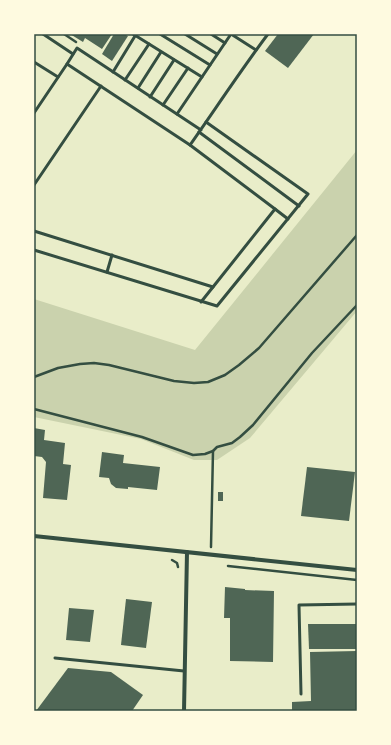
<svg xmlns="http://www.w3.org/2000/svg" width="391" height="745" font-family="'IBM Plex Sans',sans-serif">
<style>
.green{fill:#cad2ad}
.building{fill:#4f6655}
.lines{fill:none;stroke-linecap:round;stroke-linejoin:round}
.path{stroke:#344e41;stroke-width:2.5}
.service{stroke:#344e41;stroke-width:3}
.minor{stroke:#344e41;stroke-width:4}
.neatline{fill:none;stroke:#344e41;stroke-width:1.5}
</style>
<rect width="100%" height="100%" fill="#e9edc9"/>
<path class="green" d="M 357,150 L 357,311 L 250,438 L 217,460 L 194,460 L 141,439 L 34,417 L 34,299 L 195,350 Z"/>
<g class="building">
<path d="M 70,34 L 112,34 L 102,49 L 85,38 L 83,42 Z"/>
<path d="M 114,34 L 124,34 L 128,36 L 112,61 L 102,54 Z"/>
<path d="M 278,34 L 314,34 L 288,68 L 265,51 Z"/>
<path d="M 34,428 L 45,430 L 44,440 L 65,443 L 63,464 L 71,465 L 67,500 L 43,498 L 46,462 L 42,457 L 34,456 Z"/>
<path d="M 102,452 L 124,455 L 123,463 L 160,467 L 157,490 L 128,487 L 128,489 L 116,488 L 111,484 L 109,478 L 99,477 Z"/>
<path d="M 307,467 L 355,472 L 349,521 L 301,516 Z"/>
<rect x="218" y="492" width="5" height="9"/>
<path d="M 225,587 L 245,589 L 245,590 L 274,591 L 273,662 L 230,661 L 230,618 L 224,618 Z"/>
<path d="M 126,599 L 152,602 L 146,648 L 121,645 Z"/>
<path d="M 69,608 L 94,610 L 90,642 L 66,640 Z"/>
<path d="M 308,624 L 357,624 L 357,649 L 309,649 Z"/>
<path d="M 357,651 L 357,711 L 292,711 L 292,702 L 311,701 L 310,652 Z"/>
<path d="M 68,668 L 111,672 L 143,695 L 132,711 L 36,711 Z"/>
</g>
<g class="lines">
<g class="path">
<path d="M 64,34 L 76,42"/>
<path d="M 34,377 L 58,368 L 80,364 L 94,363 L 109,365 L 174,381 L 194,383 L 208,382 L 225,375 L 239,365 L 259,348 L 357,235"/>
<path d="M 34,409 L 142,437 L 193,455 L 205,454 L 213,451 L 217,447 L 232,443 L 240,437 L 253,425 L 312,353 L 357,305"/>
<path d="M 211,547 L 213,451"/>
<path d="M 172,560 L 177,563 L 178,567"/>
<path d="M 228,566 L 357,580"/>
</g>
<g class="service">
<path d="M 43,34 L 73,54"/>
<path d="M 133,34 L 202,77"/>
<path d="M 160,34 L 210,65"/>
<path d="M 185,34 L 217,54"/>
<path d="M 211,34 L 225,43"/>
<path d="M 231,34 L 256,50"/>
<path d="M 34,62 L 58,77"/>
<path d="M 113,72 L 135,36"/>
<path d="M 125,80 L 149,44"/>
<path d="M 138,88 L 161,52"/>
<path d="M 150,97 L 174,60"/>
<path d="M 163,105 L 188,68"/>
<path d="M 34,113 L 67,64"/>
<path d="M 177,114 L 231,34"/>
<path d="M 201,130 L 77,48 L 67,64 L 190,145 C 216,108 241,70 268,34"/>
<path d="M 199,132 L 299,206"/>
<path d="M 34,185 L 101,86"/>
<path d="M 275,209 L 288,219"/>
<path d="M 34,231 L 213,287 L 275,209 L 190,145"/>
<path d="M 34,250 L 217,306 L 308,194 L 206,122"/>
<path d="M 107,272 L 112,255"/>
<path d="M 201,302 L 213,287"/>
<path d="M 55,658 L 184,671"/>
<path d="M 301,694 L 299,605 L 357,604"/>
</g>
<g class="minor">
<path d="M 34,536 L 357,570"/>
<path d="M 184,711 L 187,552"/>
</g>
</g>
<rect width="391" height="745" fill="none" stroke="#fefae0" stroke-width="70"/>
<rect x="35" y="35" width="321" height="675" class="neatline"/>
</svg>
